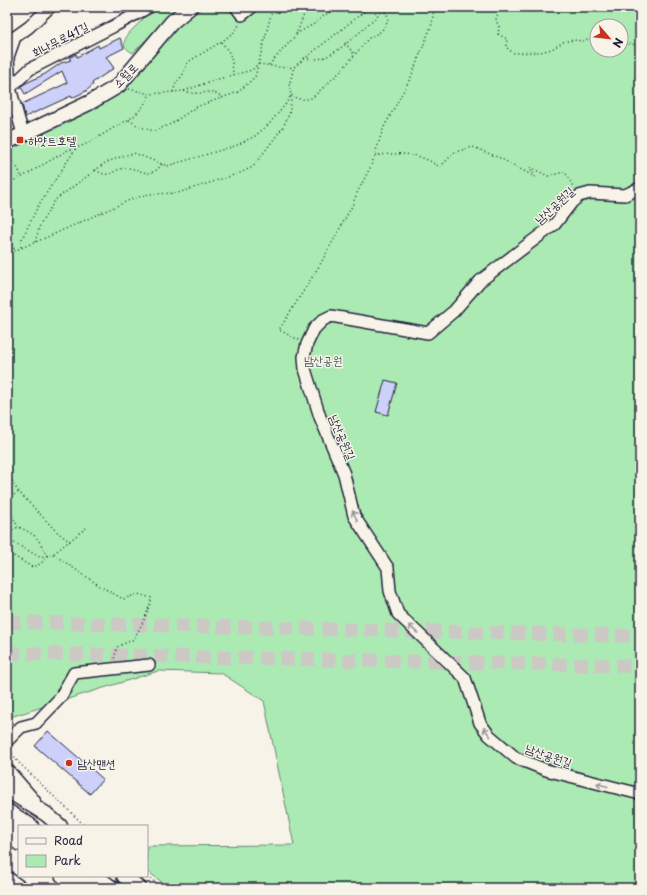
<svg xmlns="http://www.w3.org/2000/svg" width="647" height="895" font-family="'Playpen Sans','Poor Story',sans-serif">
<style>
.green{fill:#abebb3;stroke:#668677;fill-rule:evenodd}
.building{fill:#cdd1fa;stroke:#22223b}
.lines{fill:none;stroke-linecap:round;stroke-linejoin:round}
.major-tunnel{stroke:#ccc9c5;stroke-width:14;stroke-dasharray:14 7;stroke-linecap:butt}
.minor-casing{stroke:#22223b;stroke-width:14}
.major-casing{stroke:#22223b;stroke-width:17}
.path{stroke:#22223b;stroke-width:1.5;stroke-dasharray:1 3;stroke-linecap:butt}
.minor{stroke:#f7f3e8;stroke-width:11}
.major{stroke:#f7f3e8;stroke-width:14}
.oneway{stroke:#97959a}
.poi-dot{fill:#c8321e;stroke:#f7f3e8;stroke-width:1.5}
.labels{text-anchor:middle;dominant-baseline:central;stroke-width:3;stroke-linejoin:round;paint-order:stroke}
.street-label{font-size:12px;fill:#22223b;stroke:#f7f3e8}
.poi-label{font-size:12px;fill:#22223b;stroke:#f7f3e8;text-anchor:start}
.park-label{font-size:12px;fill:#445459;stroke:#f7f3e8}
</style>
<rect width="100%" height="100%" fill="#f7f3e8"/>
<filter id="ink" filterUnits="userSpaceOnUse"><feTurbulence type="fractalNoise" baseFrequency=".025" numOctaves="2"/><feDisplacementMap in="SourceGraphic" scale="8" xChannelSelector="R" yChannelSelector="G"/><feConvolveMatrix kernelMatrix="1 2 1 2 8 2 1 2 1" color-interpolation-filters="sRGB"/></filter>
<g filter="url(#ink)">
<g class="green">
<path d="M 155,7 L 178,7 L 133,53 C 123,47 122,45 128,34 Z"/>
<path d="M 204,7 L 640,7 L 640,888 L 170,888 L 147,871 L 147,846 L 294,845 L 264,701 L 221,673 L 158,671 L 7,718 L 7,147 L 100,106 L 126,90 L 146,60 L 177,25 ZM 597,26 L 621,26 L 621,50 L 597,50 Z"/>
</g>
<g class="building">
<path d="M 120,38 L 124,48 L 106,57 L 114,68 L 92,83 L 93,85 L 86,91 L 72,98 L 71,96 L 25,117 L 22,104 L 67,83 L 62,71 L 25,94 L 21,87 L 24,84 L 45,74 L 61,63 L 71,60 L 69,58 L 76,54 L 77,57 L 98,45 L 99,48 Z"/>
<path d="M 385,380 L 397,383 L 388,415 L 376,412 Z"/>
<path d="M 48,731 L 103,779 L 90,794 L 35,746 Z"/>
</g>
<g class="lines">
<g class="major-tunnel">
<path d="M 7,622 L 640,636"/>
<path d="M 7,653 L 640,666"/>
</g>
<defs>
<g id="minor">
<path d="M 236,7 L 242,15 L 252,7"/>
<path d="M 7,88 L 10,88 L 30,69 L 116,25 L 149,7"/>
<path d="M 23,134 L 10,88 L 8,57 L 15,37 L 29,27 L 50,7"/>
<path d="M 640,188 L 625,195 L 590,193 L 579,196 L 572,202 L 555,224 L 480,281 L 454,311 L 428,333 L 331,316 L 323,320 L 314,329 L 307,344 L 304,357 L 305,369 L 320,417 L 344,474 L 354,516 L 388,568 L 390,591 L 398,614 L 465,678 L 480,723 L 489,735 L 516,758 L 546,770 L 640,794"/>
<path d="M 7,741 L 21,727 L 36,723 L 60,698 L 74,673 L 149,665"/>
<path d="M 7,836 L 19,845"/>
<path d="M 61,876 L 77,888"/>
<path d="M 7,877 L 22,888"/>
</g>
<g id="major">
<path d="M 7,142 L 89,103 L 118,86 L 172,22 L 190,7"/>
<path d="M 7,771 L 33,801"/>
<path d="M 7,790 L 46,814 L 60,826"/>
<path d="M 7,811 L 31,826"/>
<path d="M 7,824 L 19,834"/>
<path d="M 76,876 L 93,888"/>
<path d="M 96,876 L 112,888"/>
<path d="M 124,876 L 139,888"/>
</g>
</defs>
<use href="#minor" class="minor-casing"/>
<use href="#major" class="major-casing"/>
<g class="path">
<path d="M 359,7 L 360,15"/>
<path d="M 499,7 L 496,20 L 499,27 L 498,34 L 507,39 L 506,47 L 513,53 L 540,52 L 552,49 L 563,42 L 573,40 L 583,41 L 588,39 L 597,40"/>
<path d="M 296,34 L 314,24 L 325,15 L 338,7"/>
<path d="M 221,42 C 232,54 232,59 233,75"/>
<path d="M 621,42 L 629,44 L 640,45"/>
<path d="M 345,43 L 355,55"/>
<path d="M 304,58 C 311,59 318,60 325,57 C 340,52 374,20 385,7"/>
<path d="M 269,65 L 296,35 L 307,7"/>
<path d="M 129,89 L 150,94 L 184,91 L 218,79 L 252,70 L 258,64 C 271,65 280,69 294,67 L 370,7"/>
<path d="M 184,91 C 201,98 208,86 223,98"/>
<path d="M 173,92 L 176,83 L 179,80 L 183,74 L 188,62 L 224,40 L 234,32 L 240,24"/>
<path d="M 129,120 L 140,127 L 154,131 L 171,124 L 196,107 L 238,92 L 255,77 L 273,7"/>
<path d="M 7,155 L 17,167 L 22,177"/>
<path d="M 375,155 C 391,154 407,152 423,158 C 429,160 434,164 440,167 L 455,152 L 473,147 L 500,158 L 535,177 L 530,167"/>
<path d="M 530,167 L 548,176 L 565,172 L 574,188"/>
<path d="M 95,170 C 113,180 109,170 125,168 C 134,167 141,173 150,173 L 157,170 L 162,164"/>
<path d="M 7,183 L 22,177 L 68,150 C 85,147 100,136 115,127 C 123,122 132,119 138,112 C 143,107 147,100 150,94"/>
<path d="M 7,238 L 15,250"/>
<path d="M 35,242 L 40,225 L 55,200 L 105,163 L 120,157 L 134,153 L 167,166 L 235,146 L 255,136 L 269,124 L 285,105 L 291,95 C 298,100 304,100 312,98 L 340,72 L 369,38 L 380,32 L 385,27 L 388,19 L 387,13 L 382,11"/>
<path d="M 21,247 L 22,239 L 38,206 L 76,148"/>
<path d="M 7,254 L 52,235 L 132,199 L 149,194 L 178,193 L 240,173 L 253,167 L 283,127 L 290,112 L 291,95 L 289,86 L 294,67"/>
<path d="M 299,340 L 279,330 L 321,263 L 352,206 L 357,193 L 371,166 L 383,129 L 411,77 L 432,24 L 434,7"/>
<path d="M 7,470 L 13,484 L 19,492 L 55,530 L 70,542"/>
<path d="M 7,499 L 19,492"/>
<path d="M 7,505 L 18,527"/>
<path d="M 7,539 L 40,557 L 53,554 L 86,528"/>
<path d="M 7,552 L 32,567 C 39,565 43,563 47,556 C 39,539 36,534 18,527 L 13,530 L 8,540"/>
<path d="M 53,554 L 100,586 L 123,599 L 138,594 L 152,598 L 145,618 L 134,639 L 117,647 L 114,660"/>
<path d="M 10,750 L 18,762 L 85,826"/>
<path d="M 147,876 L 163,888"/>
</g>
<use href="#minor" class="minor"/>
<use href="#major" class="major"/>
</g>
<defs><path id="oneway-shaft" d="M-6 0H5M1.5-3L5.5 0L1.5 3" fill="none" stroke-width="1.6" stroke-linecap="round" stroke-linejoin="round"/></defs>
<g class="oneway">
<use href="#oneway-shaft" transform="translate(355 516) rotate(-114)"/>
<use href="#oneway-shaft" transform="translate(413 629) rotate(-137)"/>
<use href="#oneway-shaft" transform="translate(487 732) rotate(-128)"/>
<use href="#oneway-shaft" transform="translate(602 785) rotate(-166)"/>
</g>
</g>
<g class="poi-dot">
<rect x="16" y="136" width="8" height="8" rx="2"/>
<circle cx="69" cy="763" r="4"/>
</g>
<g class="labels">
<g class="street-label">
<text transform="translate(60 39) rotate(-27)">회나무로41길</text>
<text transform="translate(125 75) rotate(-45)">소월로</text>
<text transform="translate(554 205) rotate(-43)">남산공원길</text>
<text transform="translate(343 437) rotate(67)">남산공원길</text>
<text transform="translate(549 755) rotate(19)">남산공원길</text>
</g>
<g class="poi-label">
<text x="28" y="140">하얏트호텔</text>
<text x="77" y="763">남산맨션</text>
</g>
<g class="park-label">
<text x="323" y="360">남산공원</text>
</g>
</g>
<rect width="647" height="895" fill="none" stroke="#f7f3e8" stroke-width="24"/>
<rect x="12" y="12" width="623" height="871" fill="none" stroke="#22223b" stroke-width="1.5" filter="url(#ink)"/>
<rect x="18" y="825" width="130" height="52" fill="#f7f3e8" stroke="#a29fa3"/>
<rect x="26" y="838" width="20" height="6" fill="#f7f3e8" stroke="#a29fa3"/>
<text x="54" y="845" font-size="12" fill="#22223b">Road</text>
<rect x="26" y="855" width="20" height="12" fill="#abebb3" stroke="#a29fa3"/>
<text x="54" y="865" font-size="12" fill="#22223b">Park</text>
<g transform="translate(609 38) rotate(118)"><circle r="19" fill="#f7f3e8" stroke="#a29fa3"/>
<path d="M0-3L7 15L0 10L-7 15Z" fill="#c8321e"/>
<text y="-6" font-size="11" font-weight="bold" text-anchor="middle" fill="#22223b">N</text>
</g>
</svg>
